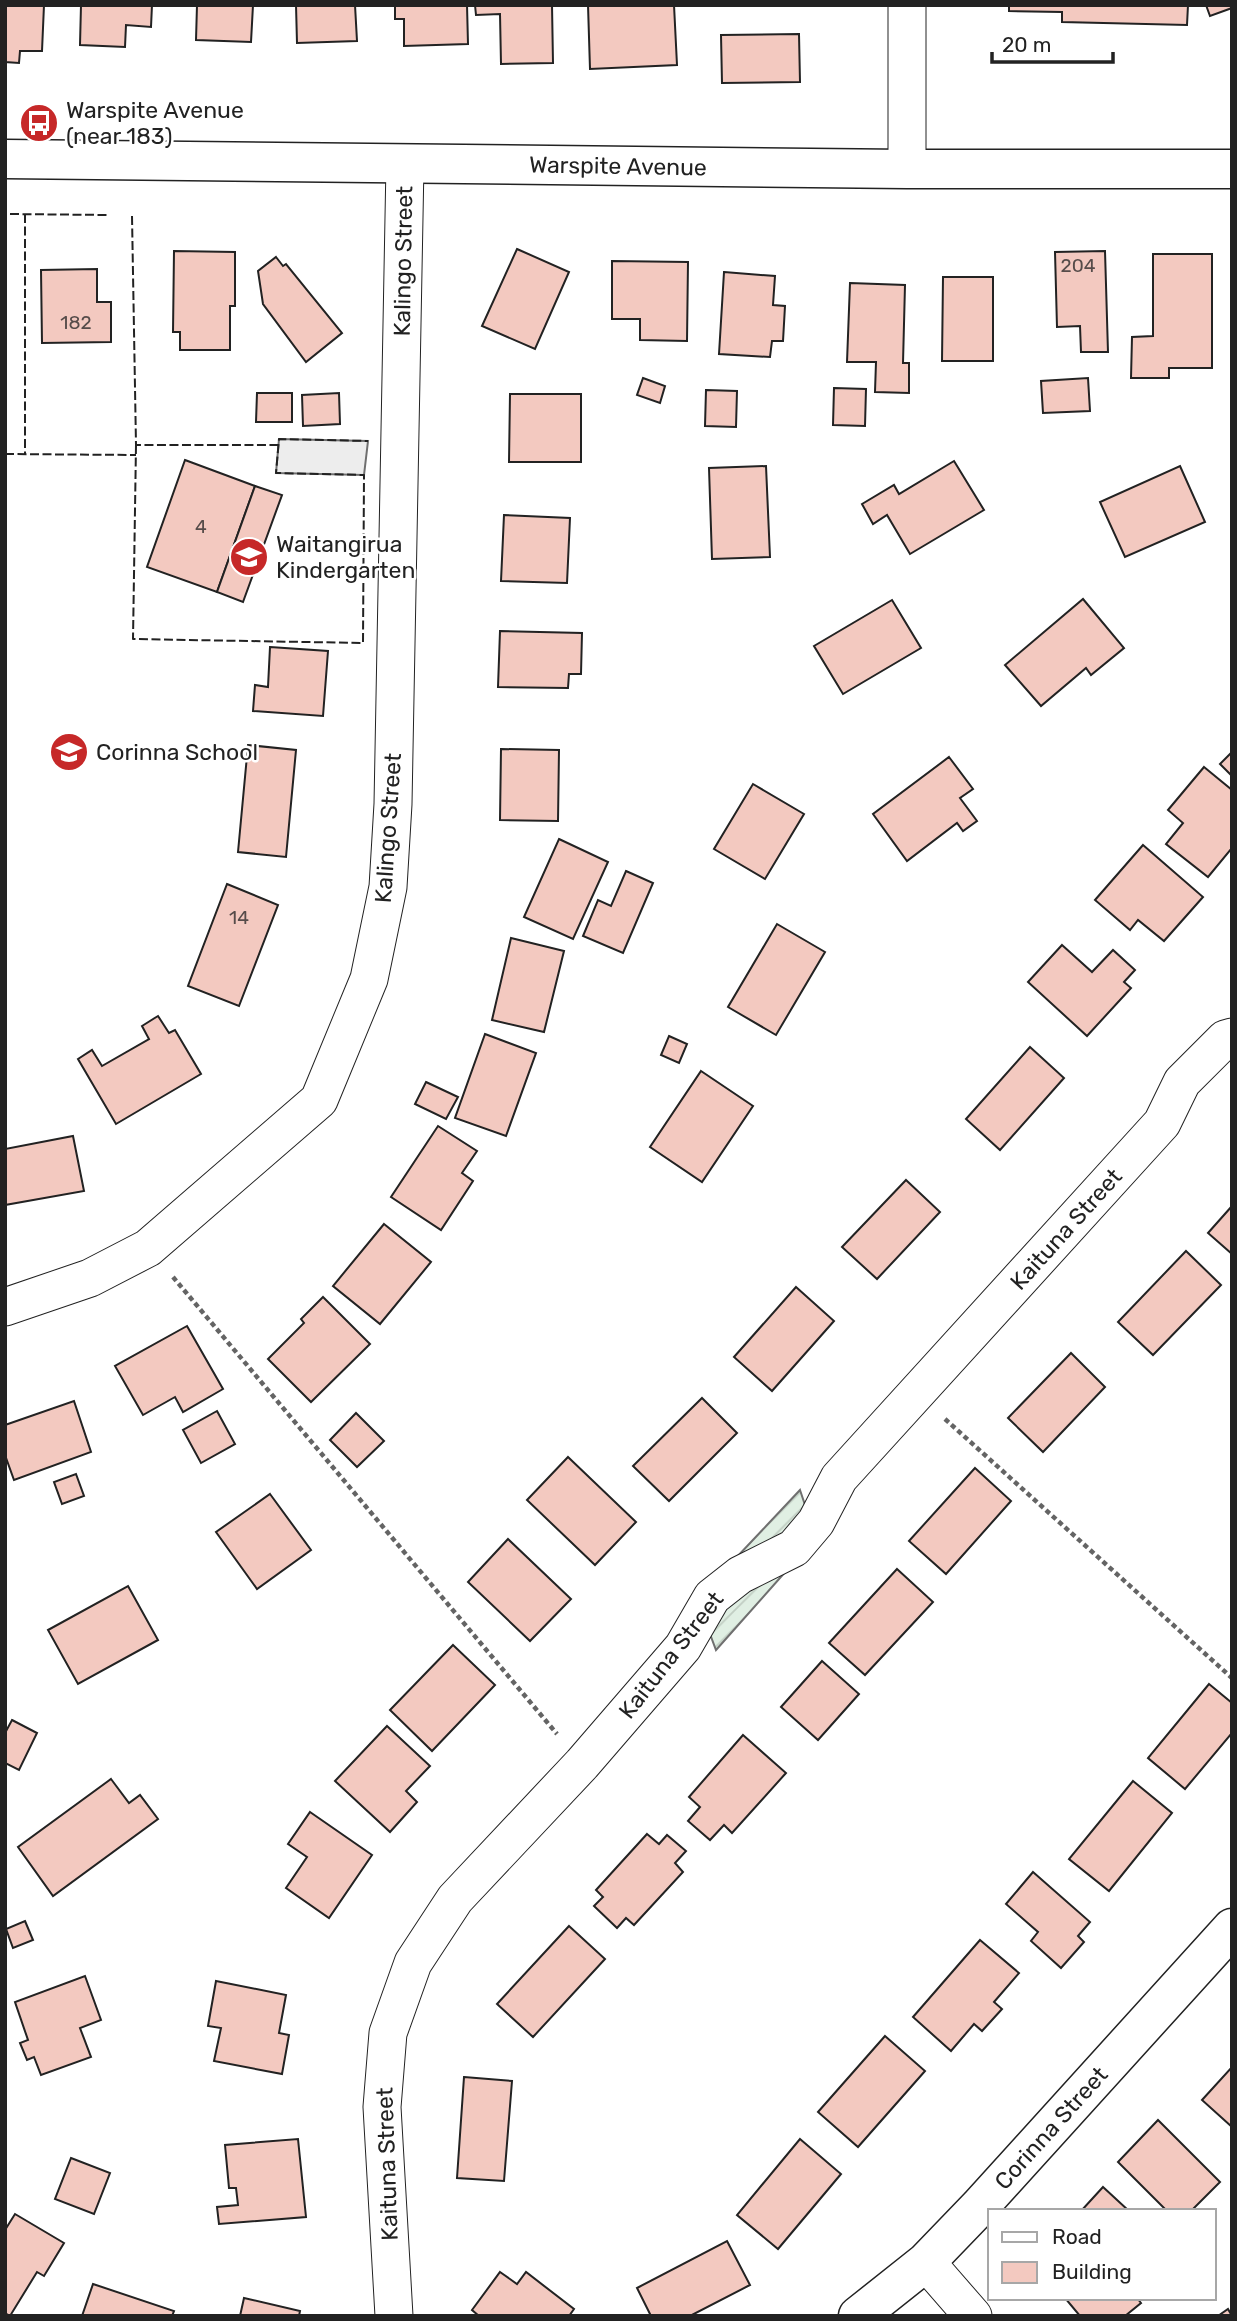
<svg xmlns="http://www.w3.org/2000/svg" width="1237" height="2321" font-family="Rubik,sans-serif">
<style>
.garden{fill:url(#garden-furrows);stroke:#6f6f6f;stroke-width:2}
.parking{fill:#ededed;stroke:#6f6f6f;stroke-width:2}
.building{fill:#f3c9c0;stroke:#222;stroke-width:2}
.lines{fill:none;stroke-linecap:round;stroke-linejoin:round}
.minor-casing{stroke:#222;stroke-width:39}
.tertiary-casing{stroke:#222;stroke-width:41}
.secondary-casing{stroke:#222;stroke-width:41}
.path{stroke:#646464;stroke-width:4.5;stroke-dasharray:5 3.5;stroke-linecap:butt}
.minor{stroke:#fff;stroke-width:37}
.tertiary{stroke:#fff;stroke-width:38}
.secondary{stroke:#fff;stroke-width:38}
.fence{stroke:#222;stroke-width:2;stroke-dasharray:9 3.5;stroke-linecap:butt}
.labels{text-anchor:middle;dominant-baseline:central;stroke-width:5;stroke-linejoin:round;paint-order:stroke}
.number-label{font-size:19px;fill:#564c4a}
.poi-label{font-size:23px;fill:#222;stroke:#fff;text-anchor:start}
.street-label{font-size:23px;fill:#222;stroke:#fff}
</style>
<defs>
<pattern id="garden-furrows" width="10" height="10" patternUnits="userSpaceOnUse" patternTransform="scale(1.75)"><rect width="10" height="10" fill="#e0efe3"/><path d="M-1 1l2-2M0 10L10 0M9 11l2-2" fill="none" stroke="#c0cdc2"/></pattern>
</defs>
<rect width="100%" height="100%" fill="#fff"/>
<g class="garden">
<path d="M 800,1490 L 807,1511 L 798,1527 L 735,1559 Z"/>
<path d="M 787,1570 L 716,1650 L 710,1634 L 721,1604 Z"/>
</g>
<path class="parking" d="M 279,439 L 368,441 L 364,475 L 276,473 Z"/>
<g class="building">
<path d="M 5,5 L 44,5 L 42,51 L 20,51 L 19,63 L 5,62 Z"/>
<path d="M 81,5 L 152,5 L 151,27 L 126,25 L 125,47 L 80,45 Z"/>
<path d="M 197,5 L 253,5 L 251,42 L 196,40 Z"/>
<path d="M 296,5 L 355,5 L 357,41 L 297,43 Z"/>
<path d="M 395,5 L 467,5 L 468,44 L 404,46 L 404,19 L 395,19 Z"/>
<path d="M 475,5 L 552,5 L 553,63 L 501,64 L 500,14 L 476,15 Z"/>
<path d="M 588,5 L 674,5 L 677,65 L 590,69 Z"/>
<path d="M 1009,5 L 1188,5 L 1187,25 L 1062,22 L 1062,12 L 1009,11 Z"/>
<path d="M 1206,5 L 1232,5 L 1232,8 L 1210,16 Z"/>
<path d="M 799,34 L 800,82 L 722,83 L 721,35 Z"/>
<path d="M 517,249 L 569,272 L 535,349 L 482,326 Z"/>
<path d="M 174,251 L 235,252 L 235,306 L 230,306 L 230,350 L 180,350 L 180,332 L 173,332 Z"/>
<path d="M 1105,251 L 1108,352 L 1081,352 L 1080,326 L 1057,327 L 1055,252 Z"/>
<path d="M 1153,254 L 1212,254 L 1212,368 L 1169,368 L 1169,378 L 1131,378 L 1132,337 L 1153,336 Z"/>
<path d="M 276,257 L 283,266 L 286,264 L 342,333 L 306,362 L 263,304 L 258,271 Z"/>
<path d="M 612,261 L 688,262 L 687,341 L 640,340 L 640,319 L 612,319 Z"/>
<path d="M 97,269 L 97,302 L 111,302 L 111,342 L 42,343 L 41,270 Z"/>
<path d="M 724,272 L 775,276 L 773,305 L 785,306 L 783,341 L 772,341 L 770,357 L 719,354 Z"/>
<path d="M 943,277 L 993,277 L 993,361 L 942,361 Z"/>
<path d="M 850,283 L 905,285 L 903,363 L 909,363 L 909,393 L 875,392 L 876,362 L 847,362 Z"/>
<path d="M 643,378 L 665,386 L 660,403 L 637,395 Z"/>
<path d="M 1088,378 L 1090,411 L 1043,413 L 1041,381 Z"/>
<path d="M 834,388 L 866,389 L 865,426 L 833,425 Z"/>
<path d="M 706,390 L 737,391 L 736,427 L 705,426 Z"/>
<path d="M 257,393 L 292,393 L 292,422 L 256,422 Z"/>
<path d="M 339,393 L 340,424 L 303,426 L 302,395 Z"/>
<path d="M 510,394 L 581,394 L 581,462 L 509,462 Z"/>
<path d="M 185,460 L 255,486 L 217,592 L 147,567 Z"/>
<path d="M 954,461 L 984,510 L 910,554 L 887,515 L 873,524 L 862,504 L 894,485 L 899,494 Z"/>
<path d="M 766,466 L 770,557 L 712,559 L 709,468 Z"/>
<path d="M 1180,466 L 1205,522 L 1125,557 L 1100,502 Z"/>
<path d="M 255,486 L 282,495 L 243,602 L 217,592 Z"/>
<path d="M 504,515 L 570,518 L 567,583 L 501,581 Z"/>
<path d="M 1083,599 L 1124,648 L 1091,675 L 1086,668 L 1041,706 L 1005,665 Z"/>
<path d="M 892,600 L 921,648 L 843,694 L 814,646 Z"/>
<path d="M 500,631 L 582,633 L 581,674 L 569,674 L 568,688 L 498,687 Z"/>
<path d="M 270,647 L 328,651 L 323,716 L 253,711 L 255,685 L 268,687 Z"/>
<path d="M 248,745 L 296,750 L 286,857 L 238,852 Z"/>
<path d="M 501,749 L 559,750 L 558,821 L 500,820 Z"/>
<path d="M 1232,752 L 1232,776 L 1220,764 Z"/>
<path d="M 949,757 L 973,789 L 960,798 L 977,821 L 963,831 L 957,823 L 907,861 L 873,814 Z"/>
<path d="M 1204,767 L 1232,790 L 1232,848 L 1208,877 L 1166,844 L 1183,823 L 1168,810 Z"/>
<path d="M 753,784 L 804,814 L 765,879 L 714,849 Z"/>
<path d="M 559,839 L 608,862 L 573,939 L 524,917 Z"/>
<path d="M 1143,845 L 1203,897 L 1164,941 L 1138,920 L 1130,930 L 1095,900 Z"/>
<path d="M 626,871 L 653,883 L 623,953 L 583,936 L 598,900 L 611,906 Z"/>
<path d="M 227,884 L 278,905 L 239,1006 L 188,986 Z"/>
<path d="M 777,924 L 825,952 L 776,1035 L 728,1007 Z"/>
<path d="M 511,938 L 564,951 L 544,1032 L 492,1020 Z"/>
<path d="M 1062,945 L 1092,972 L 1113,950 L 1135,970 L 1124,982 L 1131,988 L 1087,1036 L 1028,982 Z"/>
<path d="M 158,1016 L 169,1033 L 175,1030 L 201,1074 L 116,1124 L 78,1059 L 92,1050 L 102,1066 L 149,1039 L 142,1026 Z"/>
<path d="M 485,1034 L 536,1053 L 506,1136 L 455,1118 Z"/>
<path d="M 669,1036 L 687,1044 L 679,1063 L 661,1055 Z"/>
<path d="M 1030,1047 L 1064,1078 L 1000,1150 L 966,1119 Z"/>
<path d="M 701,1071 L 753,1106 L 702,1182 L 650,1147 Z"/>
<path d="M 426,1082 L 458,1097 L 446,1119 L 415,1104 Z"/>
<path d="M 438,1126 L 477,1151 L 462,1173 L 473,1181 L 441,1230 L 391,1197 Z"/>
<path d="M 73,1136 L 84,1191 L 5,1205 L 5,1149 Z"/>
<path d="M 906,1180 L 940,1212 L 877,1279 L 842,1247 Z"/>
<path d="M 1232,1206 L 1232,1254 L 1208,1233 Z"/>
<path d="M 384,1224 L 431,1262 L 380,1324 L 333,1286 Z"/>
<path d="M 1186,1251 L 1221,1285 L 1153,1355 L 1118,1322 Z"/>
<path d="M 796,1287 L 834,1321 L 772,1391 L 734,1357 Z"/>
<path d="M 323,1297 L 370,1344 L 311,1402 L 268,1359 L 304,1323 L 301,1319 Z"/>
<path d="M 187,1326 L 223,1389 L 183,1412 L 175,1397 L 143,1415 L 115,1366 Z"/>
<path d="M 1071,1353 L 1105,1387 L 1043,1452 L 1008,1418 Z"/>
<path d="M 702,1398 L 737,1433 L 669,1501 L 633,1466 Z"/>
<path d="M 74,1401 L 91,1452 L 14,1480 L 5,1455 L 5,1425 Z"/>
<path d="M 217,1411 L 235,1444 L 201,1463 L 183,1430 Z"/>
<path d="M 356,1413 L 384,1441 L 357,1467 L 330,1440 Z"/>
<path d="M 568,1457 L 636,1522 L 595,1565 L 527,1500 Z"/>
<path d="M 975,1468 L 1011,1501 L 946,1574 L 909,1541 Z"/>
<path d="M 76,1474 L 84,1496 L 62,1504 L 54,1482 Z"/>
<path d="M 270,1494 L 311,1550 L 257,1589 L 216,1532 Z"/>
<path d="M 508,1539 L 571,1599 L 530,1641 L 468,1582 Z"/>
<path d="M 897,1569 L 933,1602 L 865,1675 L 829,1643 Z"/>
<path d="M 128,1586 L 158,1640 L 78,1684 L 48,1630 Z"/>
<path d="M 453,1645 L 495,1685 L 432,1751 L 390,1710 Z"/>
<path d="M 822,1661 L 859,1694 L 818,1740 L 781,1707 Z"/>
<path d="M 1209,1684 L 1232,1703 L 1232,1733 L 1185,1789 L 1148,1758 Z"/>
<path d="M 12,1720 L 37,1733 L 19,1770 L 5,1763 L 5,1733 Z"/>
<path d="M 387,1726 L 430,1766 L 406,1791 L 417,1802 L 390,1832 L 335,1781 Z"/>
<path d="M 743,1735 L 786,1773 L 732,1833 L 724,1825 L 710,1840 L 688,1821 L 700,1807 L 689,1797 Z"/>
<path d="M 111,1779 L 129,1803 L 140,1795 L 158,1819 L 53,1896 L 18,1847 Z"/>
<path d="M 1133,1781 L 1172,1813 L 1109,1891 L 1069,1859 Z"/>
<path d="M 310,1812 L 372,1855 L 329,1918 L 286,1888 L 307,1857 L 288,1844 Z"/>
<path d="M 647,1834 L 659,1844 L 667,1835 L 686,1851 L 675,1863 L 683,1872 L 634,1925 L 626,1918 L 617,1928 L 594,1906 L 603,1897 L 596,1890 Z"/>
<path d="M 1033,1872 L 1090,1922 L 1078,1936 L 1084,1942 L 1061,1968 L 1031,1941 L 1038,1932 L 1006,1904 Z"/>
<path d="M 25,1921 L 33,1940 L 13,1948 L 6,1929 Z"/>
<path d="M 569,1926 L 605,1959 L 533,2037 L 497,2004 Z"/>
<path d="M 980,1940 L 1019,1973 L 994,2002 L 1002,2009 L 982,2031 L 974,2024 L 951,2051 L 913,2017 Z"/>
<path d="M 85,1976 L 101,2020 L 80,2028 L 91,2057 L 41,2075 L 34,2057 L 27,2060 L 20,2043 L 28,2040 L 15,2002 Z"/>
<path d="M 216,1981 L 286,1995 L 279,2033 L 289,2035 L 282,2074 L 214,2061 L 221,2028 L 208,2026 Z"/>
<path d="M 885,2036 L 925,2071 L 858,2147 L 818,2112 Z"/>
<path d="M 1232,2067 L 1232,2127 L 1202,2100 Z"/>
<path d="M 464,2077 L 512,2081 L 504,2181 L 457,2178 Z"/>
<path d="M 1158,2120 L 1220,2182 L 1191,2211 L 1167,2211 L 1118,2162 Z"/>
<path d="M 298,2139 L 306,2217 L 219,2224 L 217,2207 L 238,2205 L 236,2188 L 229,2188 L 225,2145 Z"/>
<path d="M 800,2139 L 841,2174 L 778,2249 L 737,2215 Z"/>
<path d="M 71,2158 L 110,2173 L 94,2214 L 55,2199 Z"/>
<path d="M 1103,2187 L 1129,2211 L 1081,2211 Z"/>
<path d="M 15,2214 L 64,2243 L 44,2276 L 37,2272 L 10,2316 L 5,2313 L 5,2230 Z"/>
<path d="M 727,2241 L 750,2285 L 690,2316 L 651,2316 L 637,2288 Z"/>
<path d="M 500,2272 L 517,2284 L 526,2272 L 574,2309 L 569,2316 L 479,2316 L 472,2310 Z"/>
<path d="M 93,2284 L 174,2311 L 172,2316 L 82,2316 Z"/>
<path d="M 244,2298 L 300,2311 L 299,2316 L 240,2316 Z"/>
<path d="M 1065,2298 L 1137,2298 L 1141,2303 L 1125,2316 L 1080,2316 Z"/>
<path d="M 1228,2309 L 1232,2316 L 1218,2316 Z"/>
</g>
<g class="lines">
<defs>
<g id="minor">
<path d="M 907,5 L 907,169"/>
<path d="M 5,1307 L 90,1278 L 148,1248 L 319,1100 L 369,979 L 388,887 L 393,804 L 405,164"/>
<path d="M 926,2262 L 973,2316"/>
<path d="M 394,2316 L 382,2107 L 388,2033 L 413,1963 L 455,1899 L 582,1764 L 683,1647 L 712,1597 L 740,1575 L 794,1548 L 816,1522 L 839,1478 L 1162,1123 L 1182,1082 L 1225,1039 L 1232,1037"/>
</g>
<path id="tertiary" d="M 858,2316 L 926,2262 L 979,2207 L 1232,1928"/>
<path id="secondary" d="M 5,159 L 907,169 L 1232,169"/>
</defs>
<use href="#minor" class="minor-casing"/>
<use href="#tertiary" class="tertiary-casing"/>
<use href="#secondary" class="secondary-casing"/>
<g class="path">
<path d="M 173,1277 L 557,1734"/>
<path d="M 945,1419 L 1232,1678"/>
</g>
<use href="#minor" class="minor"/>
<use href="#tertiary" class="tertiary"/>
<use href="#secondary" class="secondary"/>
<g class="fence">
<path d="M 10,214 L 107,215"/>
<path d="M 25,214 L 25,454"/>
<path d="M 132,216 L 136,445 L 279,445"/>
<path d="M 136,445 L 133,639 L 363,643 L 364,475 L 276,473 L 279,439 L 368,441"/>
<path d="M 5,454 L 136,455"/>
</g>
</g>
<defs>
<symbol id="bus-disc" viewBox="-11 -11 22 22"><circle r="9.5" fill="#c62828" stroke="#fff"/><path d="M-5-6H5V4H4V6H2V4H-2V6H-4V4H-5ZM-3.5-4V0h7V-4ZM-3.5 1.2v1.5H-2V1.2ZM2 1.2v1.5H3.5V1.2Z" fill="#fff"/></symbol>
<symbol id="school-disc" viewBox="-11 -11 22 22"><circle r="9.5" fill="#c62828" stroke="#fff"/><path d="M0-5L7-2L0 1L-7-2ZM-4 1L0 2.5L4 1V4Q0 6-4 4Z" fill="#fff"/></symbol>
</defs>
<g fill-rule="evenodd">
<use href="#bus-disc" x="17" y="101" width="44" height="44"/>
<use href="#school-disc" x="227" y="535" width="44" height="44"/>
<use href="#school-disc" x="47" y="730" width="44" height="44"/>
</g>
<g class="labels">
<g class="number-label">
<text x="1078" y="265">204</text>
<text x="76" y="322">182</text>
<text x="201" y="526">4</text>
<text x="239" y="917">14</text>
</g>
<g class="poi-label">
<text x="66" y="110">Warspite Avenue<tspan x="66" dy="26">(near 183)</tspan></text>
<text x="276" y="544">Waitangirua<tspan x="276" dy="26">Kindergarten</tspan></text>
<text x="96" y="752">Corinna School</text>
</g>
<g class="street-label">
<text transform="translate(618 166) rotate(1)">Warspite Avenue</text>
<text transform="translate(403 261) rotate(-89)">Kalingo Street</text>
<text transform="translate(388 828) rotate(-86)">Kalingo Street</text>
<text transform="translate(1066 1229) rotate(-48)">Kaituna Street</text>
<text transform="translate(671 1655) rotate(-52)">Kaituna Street</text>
<text transform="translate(1051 2128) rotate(-48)">Corinna Street</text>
<text transform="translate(387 2164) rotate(-92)">Kaituna Street</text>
</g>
</g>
<rect width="1237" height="2321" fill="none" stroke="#222222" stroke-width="14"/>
<rect x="988" y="2209" width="228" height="91" fill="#ffffff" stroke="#a7a7a7" stroke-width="2"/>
<rect x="1002" y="2232" width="35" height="10" fill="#ffffff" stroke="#a7a7a7" stroke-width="2"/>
<text x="1052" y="2244" font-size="21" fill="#222222">Road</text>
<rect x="1002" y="2262" width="35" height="21" fill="#f3c9c0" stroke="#a7a7a7" stroke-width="2"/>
<text x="1052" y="2279" font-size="21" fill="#222222">Building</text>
<path d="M992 52v10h121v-10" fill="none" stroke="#222222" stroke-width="3.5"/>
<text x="1002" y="52" font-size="21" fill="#222222" stroke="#ffffff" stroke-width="5" paint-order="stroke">20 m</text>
</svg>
